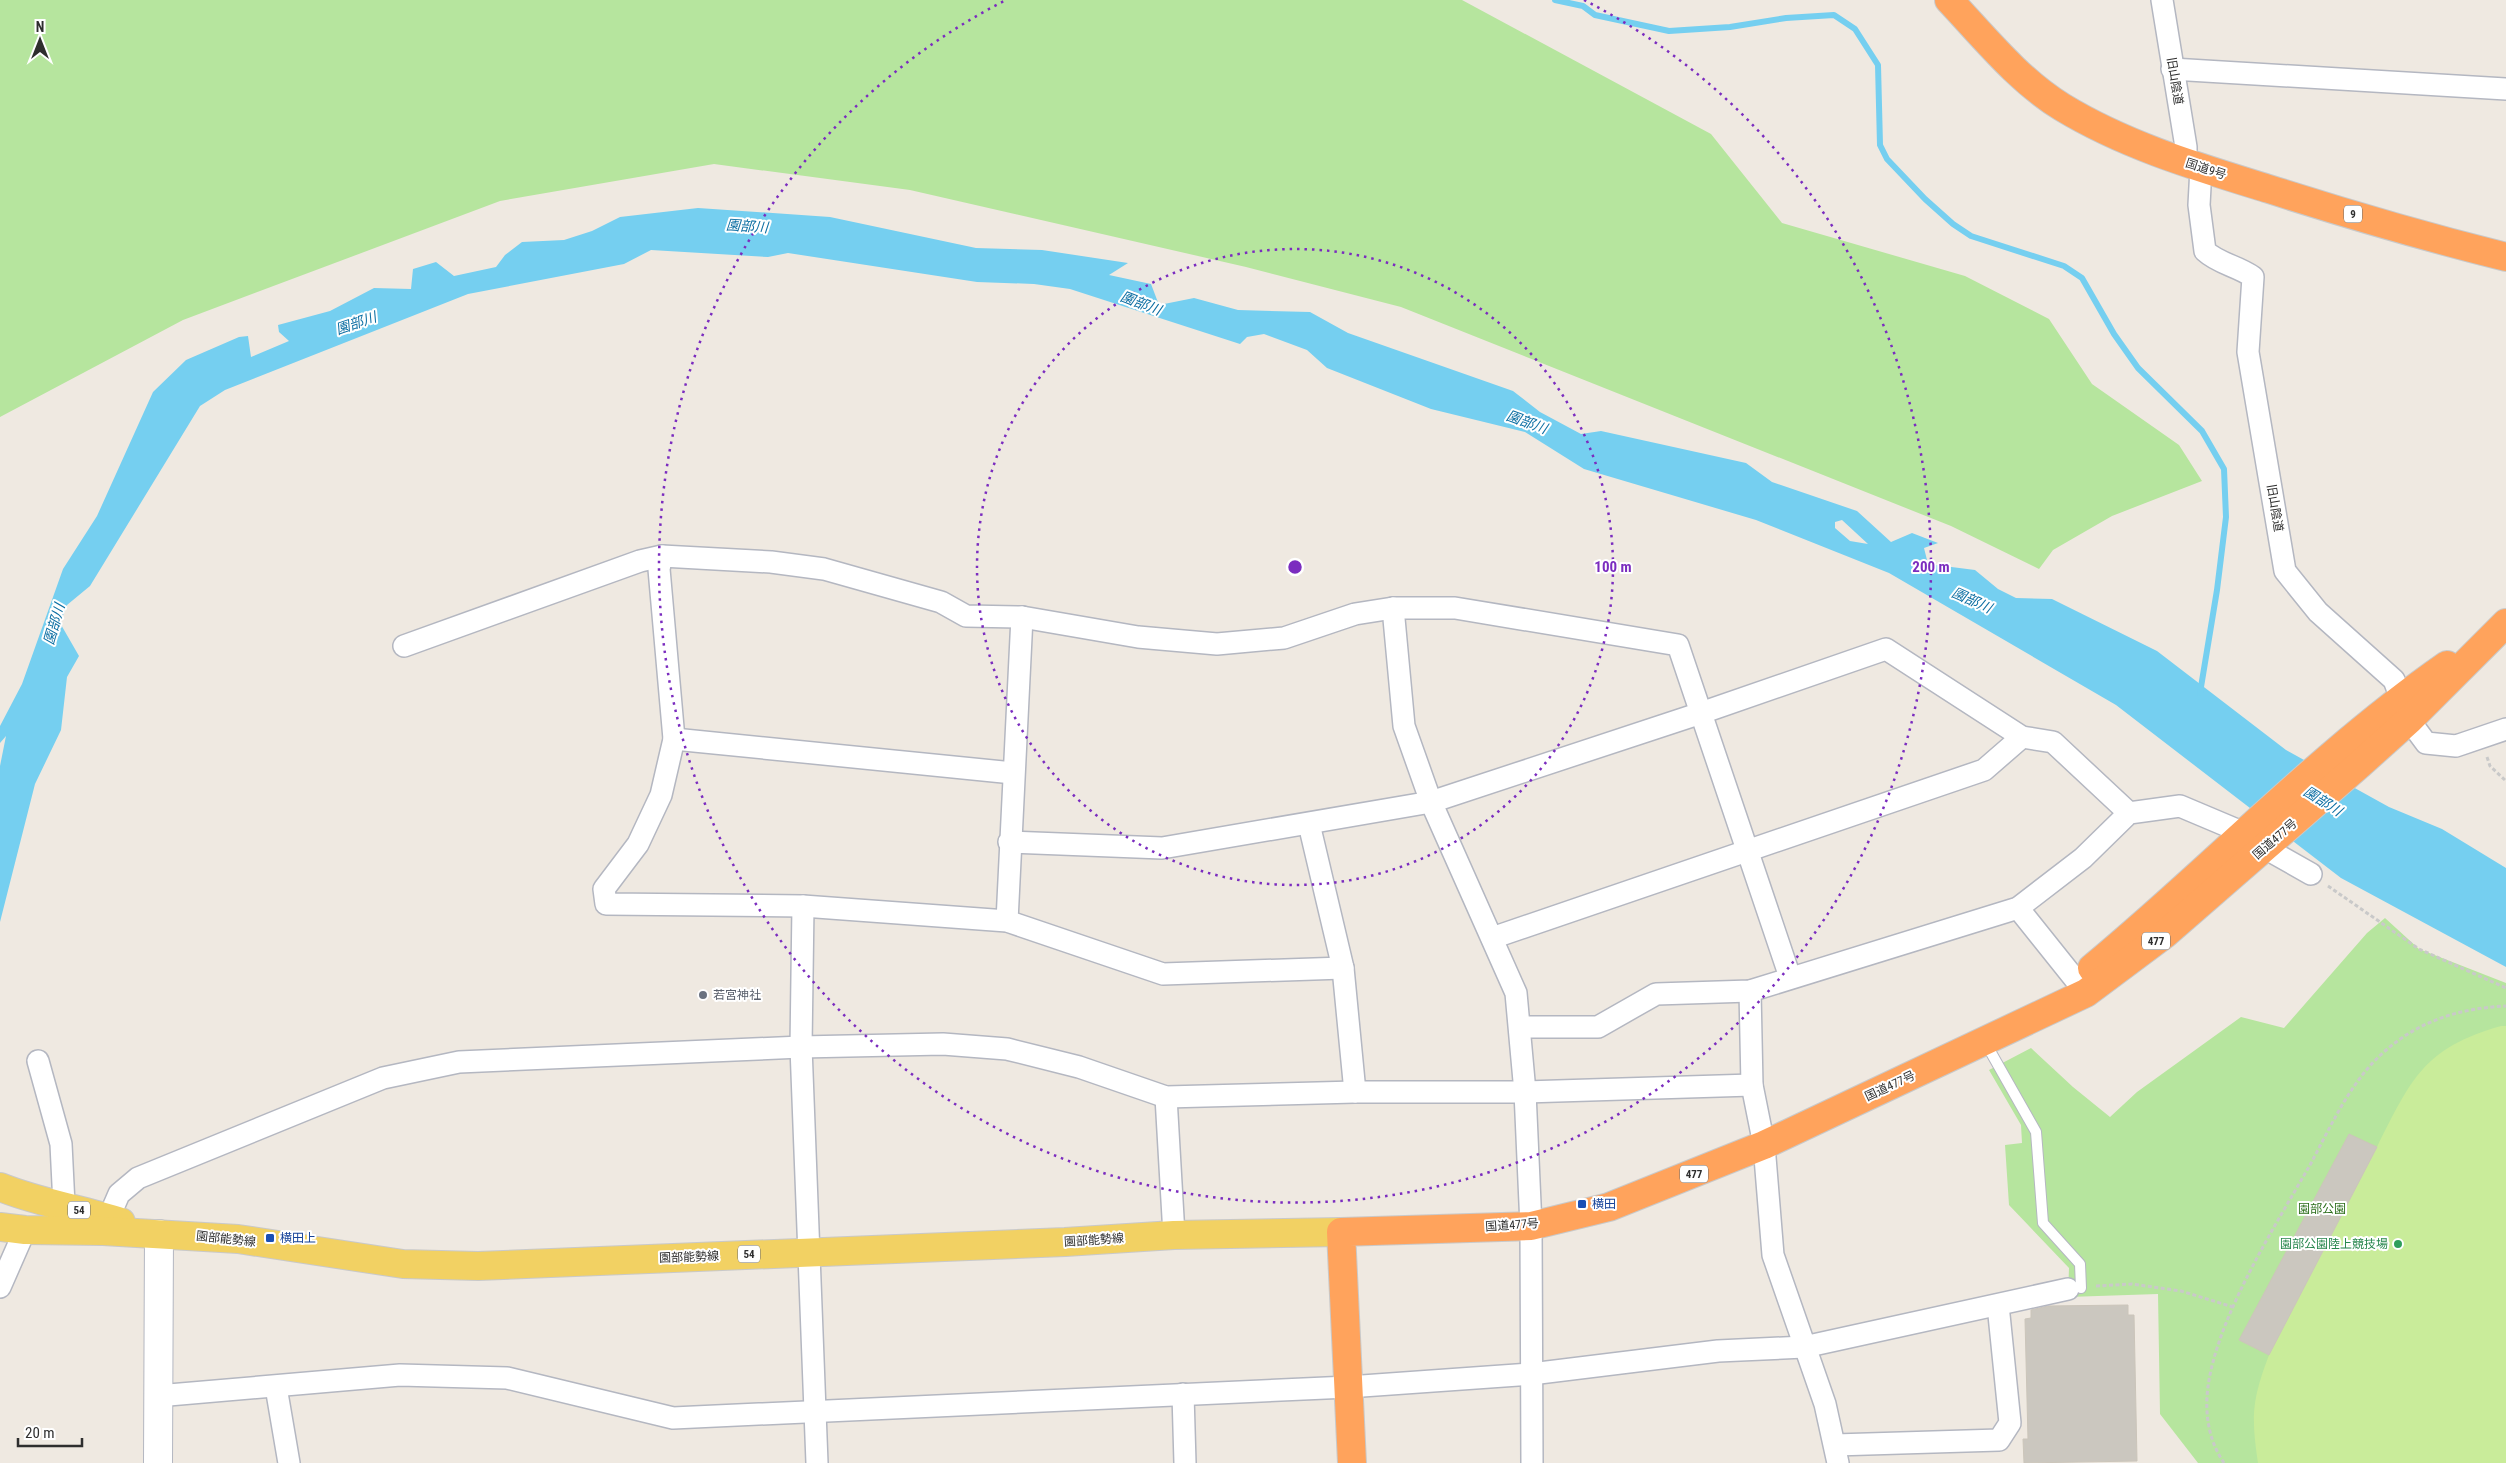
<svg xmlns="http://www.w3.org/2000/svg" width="2506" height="1463" font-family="'Roboto Condensed','Noto Sans JP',sans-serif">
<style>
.green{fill:#b6e59e}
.pitch{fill:#c9ec9a}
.water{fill:#75cff0;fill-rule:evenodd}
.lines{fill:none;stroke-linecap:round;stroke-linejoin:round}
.stream{stroke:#75cff0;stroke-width:6}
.building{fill:#cbc7bf;stroke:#cbc5ba}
.lane-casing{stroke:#b4b7c1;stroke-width:12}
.street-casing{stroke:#b4b7c1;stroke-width:24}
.secondary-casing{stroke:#b4b7c1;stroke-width:30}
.primary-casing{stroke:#c9c9c9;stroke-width:30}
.highway-casing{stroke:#c9c9c9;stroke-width:30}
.path{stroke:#c9c9c9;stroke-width:3;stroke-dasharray:4 2.5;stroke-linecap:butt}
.lane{stroke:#fff;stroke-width:10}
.street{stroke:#fff;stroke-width:21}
.secondary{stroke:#fff;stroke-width:28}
.primary{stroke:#f2d163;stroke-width:28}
.highway{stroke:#ffa35c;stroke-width:28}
.ring{fill:none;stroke:#7b2cbf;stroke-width:2.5;stroke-dasharray:2.5 5}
.worship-dot{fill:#6b7280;stroke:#fff;stroke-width:2}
.transit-dot{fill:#1a4fb4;stroke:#fff;stroke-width:2}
.leisure-dot{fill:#2e9e5b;stroke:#fff;stroke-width:2}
.labels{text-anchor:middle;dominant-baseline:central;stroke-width:4;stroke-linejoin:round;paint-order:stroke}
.shield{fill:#fff;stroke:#6d6d6d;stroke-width:1}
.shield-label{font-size:11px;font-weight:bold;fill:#2e2e2e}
.street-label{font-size:12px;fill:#2e2e2e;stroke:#fff}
.worship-label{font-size:12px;fill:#5b616d;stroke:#fff;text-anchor:start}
.transit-label{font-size:12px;fill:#164399;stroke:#fff;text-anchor:start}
.park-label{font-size:12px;fill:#2c6e1b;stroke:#fff}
.leisure-label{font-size:12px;fill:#27864d;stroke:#fff;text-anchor:end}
.water-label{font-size:14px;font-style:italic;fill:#0d6fa3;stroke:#fff}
.centre{fill:#7b2cbf;stroke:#fff;stroke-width:2.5}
.ring-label{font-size:15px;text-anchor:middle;font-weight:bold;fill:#7b2cbf;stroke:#fff;stroke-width:4;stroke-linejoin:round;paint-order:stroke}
</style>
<rect width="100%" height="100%" fill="#efe9e1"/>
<g class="green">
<path d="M 0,0 L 1462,0 L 1711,134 L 1782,223 L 1965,276 L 2049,319 L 2092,384 L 2179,445 L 2202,481 L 2112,516 L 2053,550 L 2039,569 L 1951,526 L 1401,307 L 1246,267 L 910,190 L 714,164 L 500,201 L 183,320 L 0,417 Z"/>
<path d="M 2385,918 L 2419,949 L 2506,983 L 2506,1463 L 2198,1463 L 2160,1414 L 2158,1294 L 2068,1297 L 2069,1268 L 2009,1205 L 2005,1145 L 2022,1143 L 2021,1125 L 1989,1070 L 2031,1048 L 2073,1087 L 2110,1117 L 2137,1092 L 2241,1017 L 2284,1028 L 2367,933 Z"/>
</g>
<path class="pitch" d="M 2501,1026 L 2506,1026 L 2506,1463 L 2258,1463 C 2251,1416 2252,1400 2269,1355 L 2239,1340 L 2349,1134 L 2377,1147 C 2411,1080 2423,1048 2501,1026 Z"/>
<path class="water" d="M 698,208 L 830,217 L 976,248 L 1042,250 L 1128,263 L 1109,275 L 1151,284 L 1159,305 L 1194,298 L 1238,310 L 1310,312 L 1348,333 L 1513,391 L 1540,412 L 1581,434 L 1601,431 L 1746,463 L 1772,482 L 1857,511 L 1891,542 L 1912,533 L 1938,543 L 1924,548 L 1928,564 L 1975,570 L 1998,589 L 2016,598 L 2052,599 L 2157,651 L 2286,750 L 2389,807 L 2442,829 L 2506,868 L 2506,967 L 2341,878 L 2116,705 L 1889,573 L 1756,520 L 1584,469 L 1525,432 L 1431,409 L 1327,368 L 1307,350 L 1264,334 L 1247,337 L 1240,344 L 1070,289 L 1034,284 L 977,282 L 788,253 L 768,257 L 651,250 L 624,264 L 468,294 L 225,390 L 200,406 L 90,586 L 67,605 L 60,623 L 79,656 L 67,677 L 61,730 L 35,784 L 0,922 L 0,766 L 6,736 L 0,743 L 0,726 L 22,684 L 63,569 L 97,516 L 153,392 L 186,360 L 239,337 L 248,336 L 251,357 L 289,341 L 279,332 L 278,325 L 330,311 L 374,288 L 411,289 L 413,269 L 436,262 L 454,276 L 496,267 L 505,255 L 522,242 L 564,240 L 592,231 L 620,217 ZM 1842,520 L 1868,544 L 1850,541 L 1835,528 L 1835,522 Z"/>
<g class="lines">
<path class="stream" d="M 1555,0 L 1583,6 L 1595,15 L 1669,31 L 1730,27 L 1786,18 L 1834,15 L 1855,29 L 1878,65 L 1880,145 L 1887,159 L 1925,199 L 1953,224 L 1971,236 L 2064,266 L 2082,278 L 2114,334 L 2138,368 L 2202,431 L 2224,469 L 2226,517 L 2217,590 L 2200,693"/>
</g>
<g class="building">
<path d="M 2349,1134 L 2377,1147 L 2269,1355 L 2239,1340 Z"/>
<path d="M 2128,1305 L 2128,1315 L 2134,1315 L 2137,1461 L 2024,1463 L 2023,1439 L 2028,1439 L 2025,1319 L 2031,1318 L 2031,1310 L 2048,1306 Z"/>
</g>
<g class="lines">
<defs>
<path id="lane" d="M 1985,1042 L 2036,1132 L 2043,1223 L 2080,1264 L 2081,1288"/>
<g id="street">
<path d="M 2162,0 L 2186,147 L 2186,163"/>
<path d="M 2172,69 L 2506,89"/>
<path d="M 2201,168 L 2199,205 L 2205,251 C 2219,264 2238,266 2253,277 L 2248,352 L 2285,571 L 2318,612 L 2394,680 L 2409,720 L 2426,743 L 2456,746 L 2506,729"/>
<path d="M 662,556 L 659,569 L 674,739 L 661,795 L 638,844 L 604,889 L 606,904 L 803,906 L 1007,921 L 1163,974 L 1343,968"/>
<path d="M 1393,608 L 1404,726 L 1431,802 L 1516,993 L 1525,1092 L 1531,1226 L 1532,1463"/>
<path d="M 404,646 L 640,561 L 662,556 L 771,562 L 824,569 L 941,602 L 966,616 L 1022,617 L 1138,637 L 1217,644 L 1284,638 L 1355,614 L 1393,608 L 1455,608 L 1678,645 L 1790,977"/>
<path d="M 674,739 L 1013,773"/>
<path d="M 1309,824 L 1343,968 L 1355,1092"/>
<path d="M 1009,842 L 1162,848 L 1431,802 L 1701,713 L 1886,649 L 2022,737 L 2053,742 L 2129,813"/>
<path d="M 803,906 L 801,1047 L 817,1463"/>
<path d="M 2018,908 L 2086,993"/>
<path d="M 1007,921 L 1022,617"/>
<path d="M 1492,938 L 1984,770 L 2022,737"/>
<path d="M 1750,991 L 1752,1085 L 1764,1145 L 1773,1255 L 1825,1404 L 1838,1463"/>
<path d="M 1520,1027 L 1598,1027 L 1656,994 L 1750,991 L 2018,908 L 2083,858 L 2129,813 L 2180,806 L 2244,833 L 2265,848 L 2311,874"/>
<path d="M 38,1061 L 61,1144 L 64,1205"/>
<path d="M 1166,1097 L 1174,1235"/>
<path d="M 103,1231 L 119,1194 L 138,1178 L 383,1078 L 459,1062 L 801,1047 L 943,1044 L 1007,1049 L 1079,1067 L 1166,1097 L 1355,1092 L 1525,1092 L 1752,1085"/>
<path d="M 0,1287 L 25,1230"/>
<path d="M 276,1387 L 289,1463"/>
<path d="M 1183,1394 L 1185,1463"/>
<path d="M 157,1396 L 400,1375 L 507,1378 L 673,1418 L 1348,1387 L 1531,1374 L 1718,1351 L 1804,1347 L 2068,1289"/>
<path d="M 1835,1445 L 1999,1440 L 2010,1423 L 1998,1305"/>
</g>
<path id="secondary" d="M 158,1463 L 159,1234"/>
<g id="primary">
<path d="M 0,1187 C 39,1203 81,1209 121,1222"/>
<path d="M 0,1227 L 25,1230 L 103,1231 L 238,1239 L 403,1264 L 478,1266 L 1065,1242 L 1174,1235 L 1341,1232"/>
</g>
<g id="highway">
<path d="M 1949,0 C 1984,37 2018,80 2062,107 C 2126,146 2198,167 2269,189 C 2347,214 2426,237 2506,257"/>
<path d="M 2092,968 C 2212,869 2319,754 2447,665"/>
<path d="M 1352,1463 L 1341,1232 L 1531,1226 L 1609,1207 L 1764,1145 L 2086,993 L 2165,934 L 2359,765 L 2409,720 L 2506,623"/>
</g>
</defs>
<use href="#lane" class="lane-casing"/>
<use href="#street" class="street-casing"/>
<use href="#secondary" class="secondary-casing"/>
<use href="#primary" class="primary-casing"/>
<use href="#highway" class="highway-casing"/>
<g class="path">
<path d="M 2487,757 L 2490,766 L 2506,781"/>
<path d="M 2328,886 L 2419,949 L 2506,988"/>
<path d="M 2096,1286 L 2132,1284 L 2181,1291 L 2233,1307"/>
<path d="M 2224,1463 C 2207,1438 2204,1409 2209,1380 C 2221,1311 2275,1226 2310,1165 C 2331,1126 2351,1080 2385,1051 C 2419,1021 2460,1008 2506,1006"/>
</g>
<use href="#lane" class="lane"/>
<use href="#street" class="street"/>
<use href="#secondary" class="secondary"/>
<use href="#primary" class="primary"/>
<use href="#highway" class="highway"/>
</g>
<g class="ring">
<circle cx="1295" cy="567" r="318"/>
<path d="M1584 0A636 636 0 1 1 1006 0"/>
</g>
<circle class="worship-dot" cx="703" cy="995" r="5"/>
<g class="transit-dot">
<rect x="1577" y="1199" width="10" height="10" rx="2.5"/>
<rect x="265" y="1233" width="10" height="10" rx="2.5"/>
</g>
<circle class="leisure-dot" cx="2398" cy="1244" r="5"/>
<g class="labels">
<g class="shield">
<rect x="2344" y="205.5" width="18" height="17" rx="4"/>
<rect x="2142" y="932.5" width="28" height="17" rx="4"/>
<rect x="1680" y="1165.5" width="28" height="17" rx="4"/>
<rect x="68" y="1201.5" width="22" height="17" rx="4"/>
<rect x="738" y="1245.5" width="22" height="17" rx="4"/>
</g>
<g class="shield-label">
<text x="2353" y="214">9</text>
<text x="2156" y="941">477</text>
<text x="1694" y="1174">477</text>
<text x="79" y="1210">54</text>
<text x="749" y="1254">54</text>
</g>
<g class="street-label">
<text transform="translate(2175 81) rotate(81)">旧山陰道</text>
<text transform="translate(2206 169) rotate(18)">国道9号</text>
<text transform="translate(2275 508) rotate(81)">旧山陰道</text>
<text transform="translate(2275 839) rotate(-41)">国道477号</text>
<text transform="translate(1890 1086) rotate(-25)">国道477号</text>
<text transform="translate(1512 1225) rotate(-4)">国道477号</text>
<text transform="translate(226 1239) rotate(6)">園部能勢線</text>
<text transform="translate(1094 1240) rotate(-4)">園部能勢線</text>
<text transform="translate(689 1257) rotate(-2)">園部能勢線</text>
</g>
<g class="worship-label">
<text x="713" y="995">若宮神社</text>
</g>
<g class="transit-label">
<text x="1592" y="1204">横田</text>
<text x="280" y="1238">横田上</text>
</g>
<g class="park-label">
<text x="2322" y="1209">園部公園</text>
</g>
<g class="leisure-label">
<text x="2388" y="1244">園部公園陸上競技場</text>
</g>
<g class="water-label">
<text transform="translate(747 226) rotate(4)">園部川</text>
<text transform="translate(1141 303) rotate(21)">園部川</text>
<text transform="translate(356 323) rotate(-19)">園部川</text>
<text transform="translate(1527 422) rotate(20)">園部川</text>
<text transform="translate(1972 600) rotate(24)">園部川</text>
<text transform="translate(54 624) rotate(-74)">園部川</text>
<text transform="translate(2323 801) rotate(32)">園部川</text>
</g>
</g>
<circle cx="1295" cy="567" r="8" class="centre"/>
<g class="ring-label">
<text x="1613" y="572">100 m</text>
<text x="1931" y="572">200 m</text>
</g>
<g transform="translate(40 40)" stroke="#ffffff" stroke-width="4" paint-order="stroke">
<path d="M0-4L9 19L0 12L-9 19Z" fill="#2e2e2e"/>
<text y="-8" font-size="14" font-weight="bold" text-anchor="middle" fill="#2e2e2e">N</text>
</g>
<path d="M18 1438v8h64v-8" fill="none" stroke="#2e2e2e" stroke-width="2.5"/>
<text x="25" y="1438" font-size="15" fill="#2e2e2e" stroke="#ffffff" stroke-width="4" paint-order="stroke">20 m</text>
</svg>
